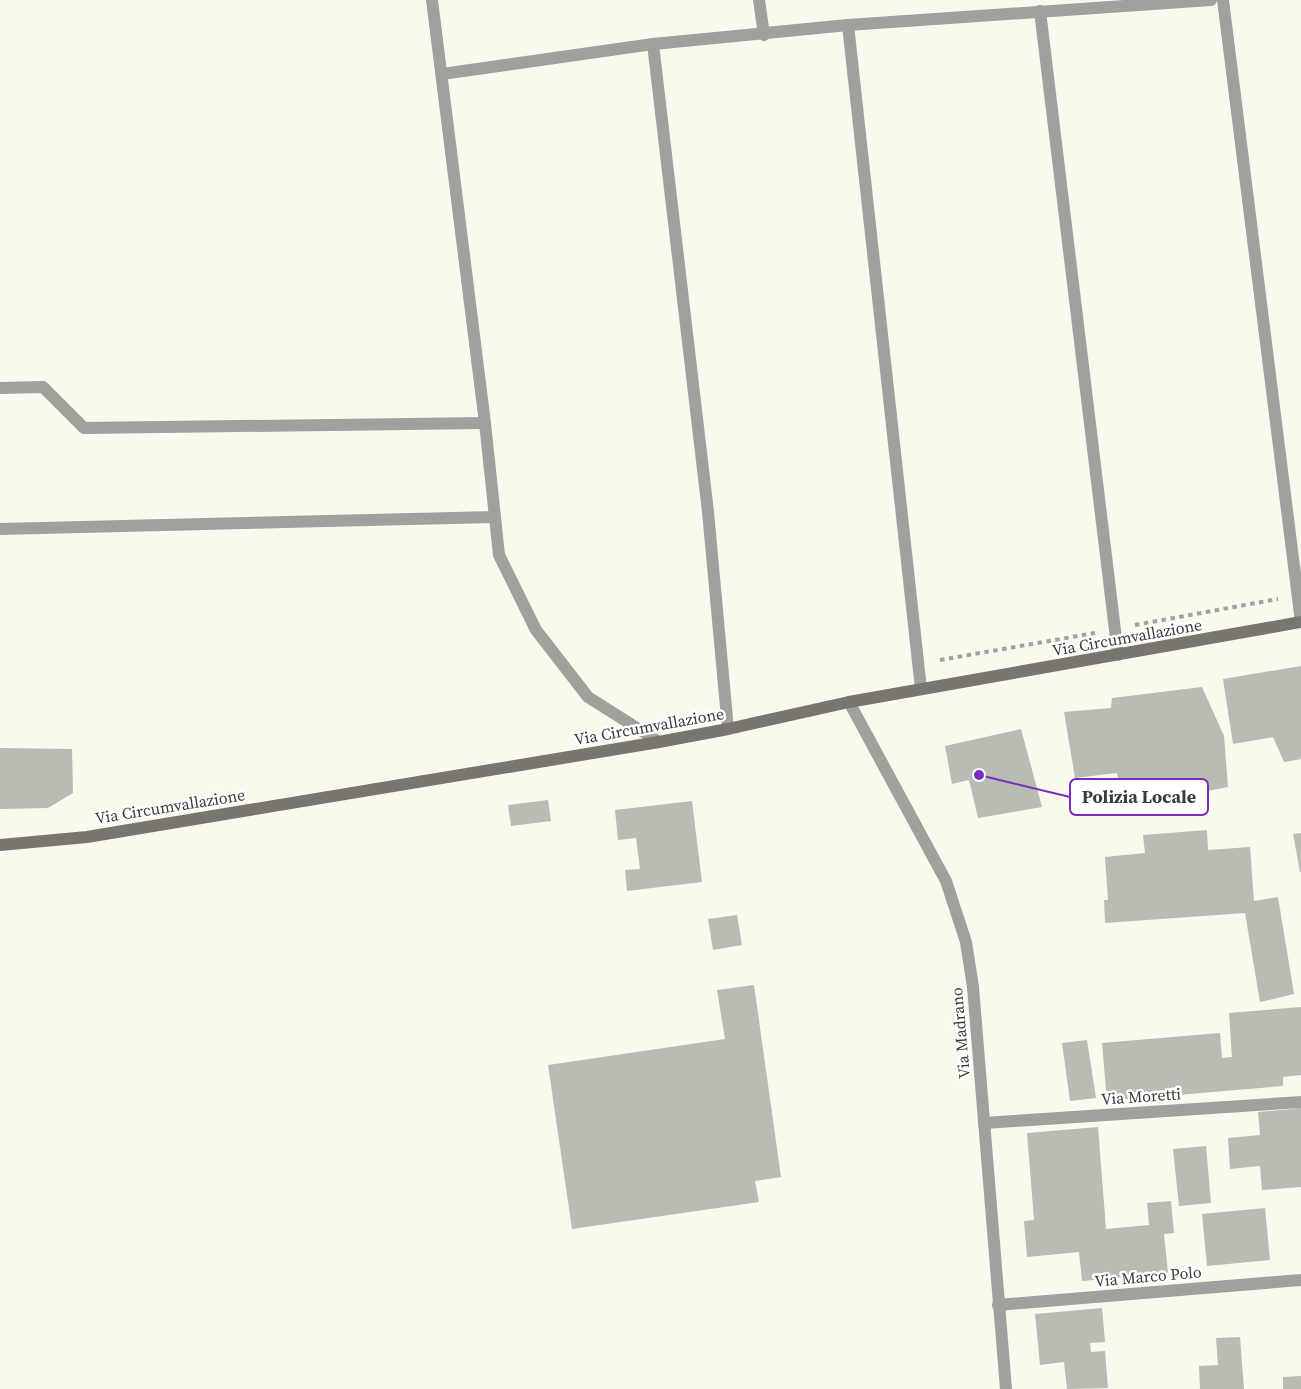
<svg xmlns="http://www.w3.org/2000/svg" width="1301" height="1389" font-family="'Source Serif 4',serif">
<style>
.building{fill:#b8bcb3}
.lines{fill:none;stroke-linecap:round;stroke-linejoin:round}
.path{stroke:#a3a39b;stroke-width:4;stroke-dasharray:4.5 4.5;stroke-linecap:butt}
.street{stroke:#a2a09c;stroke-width:12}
.secondary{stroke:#797670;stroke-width:12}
.labels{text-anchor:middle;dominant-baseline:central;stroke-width:5;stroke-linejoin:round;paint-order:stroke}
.street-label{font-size:16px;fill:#3b3b37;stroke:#fff}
.leader{fill:none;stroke:#7b2cbf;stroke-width:2}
.callout-dot{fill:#7b2cbf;stroke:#fff;stroke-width:2}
.callout{fill:#fff;stroke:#7b2cbf;stroke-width:2}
.callout-label{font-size:18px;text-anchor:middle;font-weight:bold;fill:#3b3b37}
</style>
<rect width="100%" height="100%" fill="#f9f9ee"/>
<g class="building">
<path d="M 1301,666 L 1301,759 L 1284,762 L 1273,737 L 1233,744 L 1223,679 Z"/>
<path d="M 1202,687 L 1224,736 L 1228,787 L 1124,807 L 1117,773 L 1075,778 L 1064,712 L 1111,708 L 1112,698 Z"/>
<path d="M 1021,729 L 1042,807 L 978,818 L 969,780 L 952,784 L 945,746 Z"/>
<path d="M 0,748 L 72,749 L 73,793 L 48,808 L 0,809 Z"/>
<path d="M 548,800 L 551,821 L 511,826 L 508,805 Z"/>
<path d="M 692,801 L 702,882 L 627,891 L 625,870 L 640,869 L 636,838 L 618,840 L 615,810 Z"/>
<path d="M 1207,830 L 1208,850 L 1250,847 L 1254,901 L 1278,897 L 1294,994 L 1260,1002 L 1245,913 L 1105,923 L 1104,900 L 1108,900 L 1105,857 L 1145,853 L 1143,835 Z"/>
<path d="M 1301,833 L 1301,872 L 1300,872 L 1293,834 Z"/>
<path d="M 737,915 L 742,945 L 713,950 L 708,919 Z"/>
<path d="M 754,985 L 781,1177 L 755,1181 L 759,1202 L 572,1229 L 548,1065 L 725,1039 L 717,990 Z"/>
<path d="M 1301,1007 L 1301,1075 L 1283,1077 L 1283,1086 L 1107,1101 L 1102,1043 L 1220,1033 L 1222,1058 L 1232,1057 L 1229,1013 Z"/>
<path d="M 1087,1040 L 1096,1098 L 1070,1101 L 1062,1043 Z"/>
<path d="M 1301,1108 L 1301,1187 L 1262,1190 L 1260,1166 L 1230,1169 L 1228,1138 L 1260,1135 L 1258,1112 Z"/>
<path d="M 1098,1127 L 1106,1229 L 1149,1225 L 1147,1203 L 1171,1201 L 1174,1233 L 1164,1234 L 1168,1273 L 1082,1281 L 1079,1252 L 1027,1257 L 1024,1221 L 1034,1220 L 1027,1133 Z"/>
<path d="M 1206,1146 L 1211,1203 L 1179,1206 L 1173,1149 Z"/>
<path d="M 1265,1208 L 1270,1260 L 1207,1266 L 1202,1214 Z"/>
<path d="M 1102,1308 L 1105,1342 L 1090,1343 L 1091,1352 L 1105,1351 L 1108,1388 L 1067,1389 L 1064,1362 L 1040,1365 L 1035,1314 Z"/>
<path d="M 1240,1337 L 1244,1389 L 1200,1389 L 1199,1366 L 1218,1365 L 1216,1338 Z"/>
<path d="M 1301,1376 L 1301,1389 L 1283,1389 L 1283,1377 Z"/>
</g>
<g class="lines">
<g class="path">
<path d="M 1135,625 L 1278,599"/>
<path d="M 940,660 L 1095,633"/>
</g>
<g class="street">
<path d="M 432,0 L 485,423 L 499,555 L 536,630 L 588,697 L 659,742"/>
<path d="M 759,0 L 764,35"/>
<path d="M 1223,0 L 1301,622"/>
<path d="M 1040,11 L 1118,655"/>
<path d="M 848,25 L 921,689"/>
<path d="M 653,44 L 708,512 L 728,729"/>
<path d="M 442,74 L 653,44 L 848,25 L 1211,0"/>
<path d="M 0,388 L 43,387 L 84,428 L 485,423"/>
<path d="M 0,529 L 495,517"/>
<path d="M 849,702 L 946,881 L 966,942 L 973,987 L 1006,1389"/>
<path d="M 984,1123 L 1301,1102"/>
<path d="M 998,1305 L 1301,1280"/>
</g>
<path class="secondary" d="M 0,845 L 87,837 L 659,742 L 728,729 L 849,702 L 1301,622"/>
</g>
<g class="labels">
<g class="street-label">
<text transform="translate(1127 637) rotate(-10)">Via Circumvallazione</text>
<text transform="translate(649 726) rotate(-10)">Via Circumvallazione</text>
<text transform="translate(170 806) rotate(-9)">Via Circumvallazione</text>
<text transform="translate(960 1033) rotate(-95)">Via Madrano</text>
<text transform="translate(1141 1096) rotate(-4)">Via Moretti</text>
<text transform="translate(1148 1276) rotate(-5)">Via Marco Polo</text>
</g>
</g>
<path class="leader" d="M979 775L1070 797"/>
<circle class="callout-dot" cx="979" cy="775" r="6"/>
<rect class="callout" x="1070" y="779" width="138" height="36" rx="6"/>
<g class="callout-label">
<text x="1139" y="803">Polizia Locale</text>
</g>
</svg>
